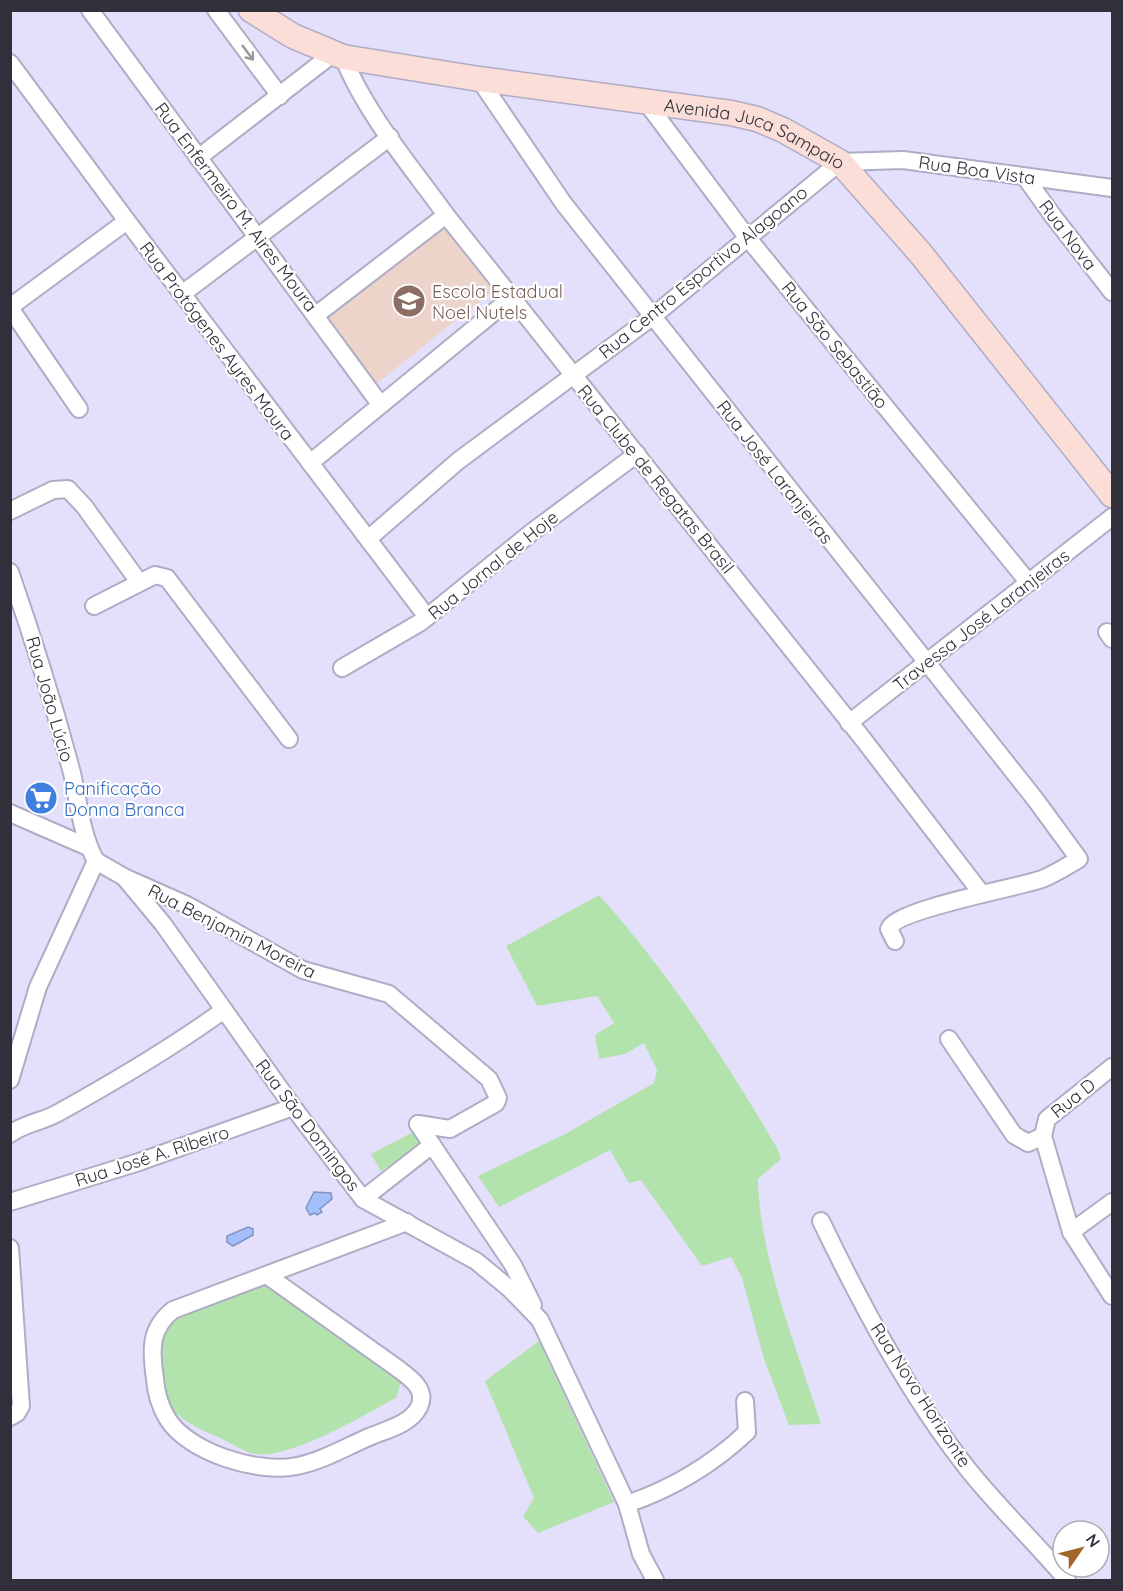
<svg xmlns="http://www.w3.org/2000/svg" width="1123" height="1591" font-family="Quicksand,sans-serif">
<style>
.education{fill:#ecd4cb}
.green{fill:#b2e3ac}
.water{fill:#a3bffb;stroke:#8194c1;stroke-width:1.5}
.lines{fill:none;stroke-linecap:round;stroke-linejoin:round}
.minor-casing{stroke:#afacc5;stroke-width:20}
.secondary-casing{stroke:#afacc5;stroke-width:27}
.minor{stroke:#fff;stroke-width:16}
.secondary{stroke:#fbded8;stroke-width:24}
.oneway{stroke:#98989c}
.labels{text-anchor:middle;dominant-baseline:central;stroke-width:4.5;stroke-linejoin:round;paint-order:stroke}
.street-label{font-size:18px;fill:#31303a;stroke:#fff}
.education-label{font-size:18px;fill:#785e54;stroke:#fff;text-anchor:start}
.shop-label{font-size:18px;fill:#366cbe;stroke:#fff;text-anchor:start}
</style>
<rect width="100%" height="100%" fill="#e4e0fb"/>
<path class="education" d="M 441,223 L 493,291 L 377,383 L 323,312 Z"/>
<g class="green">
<path d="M 599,895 C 668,972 725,1059 777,1148 L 781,1159 L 758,1179 C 759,1257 797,1349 821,1424 L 789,1425 L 764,1359 L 742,1278 L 731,1257 L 702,1266 L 641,1180 L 629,1183 L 610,1150 L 499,1207 L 478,1176 L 567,1133 L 654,1083 L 657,1070 L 644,1043 L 625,1054 L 599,1059 L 595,1035 L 614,1023 L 597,996 L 537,1006 L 506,946 Z"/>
<path d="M 415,1131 L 424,1144 L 381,1171 L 371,1154 Z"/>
<path d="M 254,1284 L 270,1287 L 401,1382 L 396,1398 C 364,1415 291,1459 256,1454 C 244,1452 229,1442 218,1437 C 159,1412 164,1401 157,1342 L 178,1310 Z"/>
<path d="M 539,1341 L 614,1502 L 538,1533 L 523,1516 L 534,1498 L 485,1381 Z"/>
</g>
<g class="water">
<path d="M 314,1192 L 331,1193 L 332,1199 L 320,1209 L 322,1212 L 317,1215 L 315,1213 L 310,1215 L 306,1208 Z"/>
<path d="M 248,1227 L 253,1229 L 253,1235 L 233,1246 L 227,1242 L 227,1236 Z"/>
</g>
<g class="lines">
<defs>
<g id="minor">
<path d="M 90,10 L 380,404"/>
<path d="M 216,10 L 280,96"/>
<path d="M 343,57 C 366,114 410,165 446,215 L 863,739 L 982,894"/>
<path d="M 10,63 L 127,221 L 427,617"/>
<path d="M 479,79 L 564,204 L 1035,799 L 1079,859 C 1067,866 1055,874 1042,879 C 1017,888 896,909 889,929 L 895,941"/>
<path d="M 646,102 L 747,237 L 1029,583"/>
<path d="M 198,158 L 334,53"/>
<path d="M 1025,177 L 1053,216 L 1112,292"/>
<path d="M 182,294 L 390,137"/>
<path d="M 10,307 L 127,221"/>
<path d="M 10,308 L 79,409"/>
<path d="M 316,315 L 446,215"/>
<path d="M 310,463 L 510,299"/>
<path d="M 10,511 L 53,490 L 68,489 L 84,506 L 139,582"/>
<path d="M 368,539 L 458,461 L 652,317 L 840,162 L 903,160 L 1112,188"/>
<path d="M 10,572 C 33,638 54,705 72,773 C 79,803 81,834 96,861"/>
<path d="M 94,606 L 155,575 L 167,578 L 289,739"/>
<path d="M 1107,632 L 1112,639"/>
<path d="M 342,668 L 421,622 L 532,532 L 637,454"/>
<path d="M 849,723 L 1112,517"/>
<path d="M 10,813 L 88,847"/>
<path d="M 96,861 L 124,877 L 163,924 L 293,1107 L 363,1199 L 476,1261 L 510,1289 L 540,1320 L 627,1504 L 641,1554 L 655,1580"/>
<path d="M 126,878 L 187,905 L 303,970 L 389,994 L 489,1079 L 498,1098 L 496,1103 L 450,1129 L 418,1124"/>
<path d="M 949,1039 L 1014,1135 L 1028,1143 L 1043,1136 L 1071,1232 L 1112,1296"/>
<path d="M 10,1080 L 38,987 L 96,861"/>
<path d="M 418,1124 L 513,1265 L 533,1305"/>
<path d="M 10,1134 C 25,1123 41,1122 56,1114 C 114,1082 170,1049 224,1010"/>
<path d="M 1043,1136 L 1047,1119 L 1112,1067"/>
<path d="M 363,1199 L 432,1145"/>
<path d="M 10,1202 L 139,1162 L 293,1107"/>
<path d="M 821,1221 C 862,1306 908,1393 967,1468 C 997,1506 1035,1542 1067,1580"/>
<path d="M 1071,1232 L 1112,1202"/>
<path d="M 10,1248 L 21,1406 L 17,1413 L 10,1417"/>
<path d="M 268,1276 L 397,1368 C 409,1377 428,1389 419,1407 C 410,1425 385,1430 369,1437 C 346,1447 322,1461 297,1466 C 259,1474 188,1453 167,1418 C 160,1406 156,1393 155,1379 C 151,1351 149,1329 173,1310 L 407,1222"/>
<path d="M 627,1504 C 671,1489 713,1464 747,1432 L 745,1401"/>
</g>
<g id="secondary">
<path id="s1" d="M 251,10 L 293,36 L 343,57 L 479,79 L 731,113 L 757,119 L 783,130 L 840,162 L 921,254 L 1112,495"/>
</g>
</defs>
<use href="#minor" class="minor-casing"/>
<use href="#secondary" class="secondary-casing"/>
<use href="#minor" class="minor"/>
<use href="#secondary" class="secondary"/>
</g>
<defs><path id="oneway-shaft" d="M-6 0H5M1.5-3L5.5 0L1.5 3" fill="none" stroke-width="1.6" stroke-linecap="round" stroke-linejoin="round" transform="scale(1.5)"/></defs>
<use class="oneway" href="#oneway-shaft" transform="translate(248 53) rotate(53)"/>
<defs>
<symbol id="school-disc" viewBox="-11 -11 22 22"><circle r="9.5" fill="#8d6e63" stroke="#fff"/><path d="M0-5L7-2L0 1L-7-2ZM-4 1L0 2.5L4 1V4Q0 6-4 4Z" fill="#fff"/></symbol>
<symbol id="supermarket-disc" viewBox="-11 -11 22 22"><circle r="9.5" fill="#3f7fe0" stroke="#fff"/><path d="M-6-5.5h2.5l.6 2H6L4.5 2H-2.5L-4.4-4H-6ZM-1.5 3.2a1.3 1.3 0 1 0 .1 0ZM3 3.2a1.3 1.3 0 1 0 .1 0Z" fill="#fff"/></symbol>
</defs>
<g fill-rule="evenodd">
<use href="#school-disc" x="390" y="282" width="38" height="38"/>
<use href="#supermarket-disc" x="22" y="779" width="38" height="38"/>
</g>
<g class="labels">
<g class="street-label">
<text stroke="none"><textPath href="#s1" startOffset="524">Avenida Juca Sampaio</textPath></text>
<text transform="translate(977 170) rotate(8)">Rua Boa Vista</text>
<text transform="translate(236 207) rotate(53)">Rua Enfermeiro M. Aires Moura</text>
<text transform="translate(1068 235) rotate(53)">Rua Nova</text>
<text transform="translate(703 272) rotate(-39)">Rua Centro Esportivo Alagoano</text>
<text transform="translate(217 341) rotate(53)">Rua Protógenes Ayres Moura</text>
<text transform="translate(835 345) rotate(51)">Rua São Sebastião</text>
<text transform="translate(775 472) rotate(52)">Rua José Laranjeiras</text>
<text transform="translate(656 479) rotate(51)">Rua Clube de Regatas Brasil</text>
<text transform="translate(493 565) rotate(-39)">Rua Jornal de Hoje</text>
<text transform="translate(981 620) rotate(-38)">Travessa José Laranjeiras</text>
<text transform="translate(50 699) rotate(74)">Rua João Lúcio</text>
<text transform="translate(232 931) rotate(27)">Rua Benjamin Moreira</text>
<text transform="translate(1073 1098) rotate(-39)">Rua D</text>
<text transform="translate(308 1125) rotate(53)">Rua São Domingos</text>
<text transform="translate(152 1156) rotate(-18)">Rua José A. Ribeiro</text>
<text transform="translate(921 1395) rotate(57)">Rua Novo Horizonte</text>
</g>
<g class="education-label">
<text x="432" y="291">Escola Estadual<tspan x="432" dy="21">Noel Nutels</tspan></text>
</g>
<g class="shop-label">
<text x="64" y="788">Panificação<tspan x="64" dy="21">Donna Branca</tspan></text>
</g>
</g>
<rect width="1123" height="1591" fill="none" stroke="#31303a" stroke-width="24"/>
<g transform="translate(1081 1549) rotate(55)"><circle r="28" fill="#ffffff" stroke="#adacb0" stroke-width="1.5"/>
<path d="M0-4.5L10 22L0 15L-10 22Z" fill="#a26429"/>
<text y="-9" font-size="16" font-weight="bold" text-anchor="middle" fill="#31303a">N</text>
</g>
</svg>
